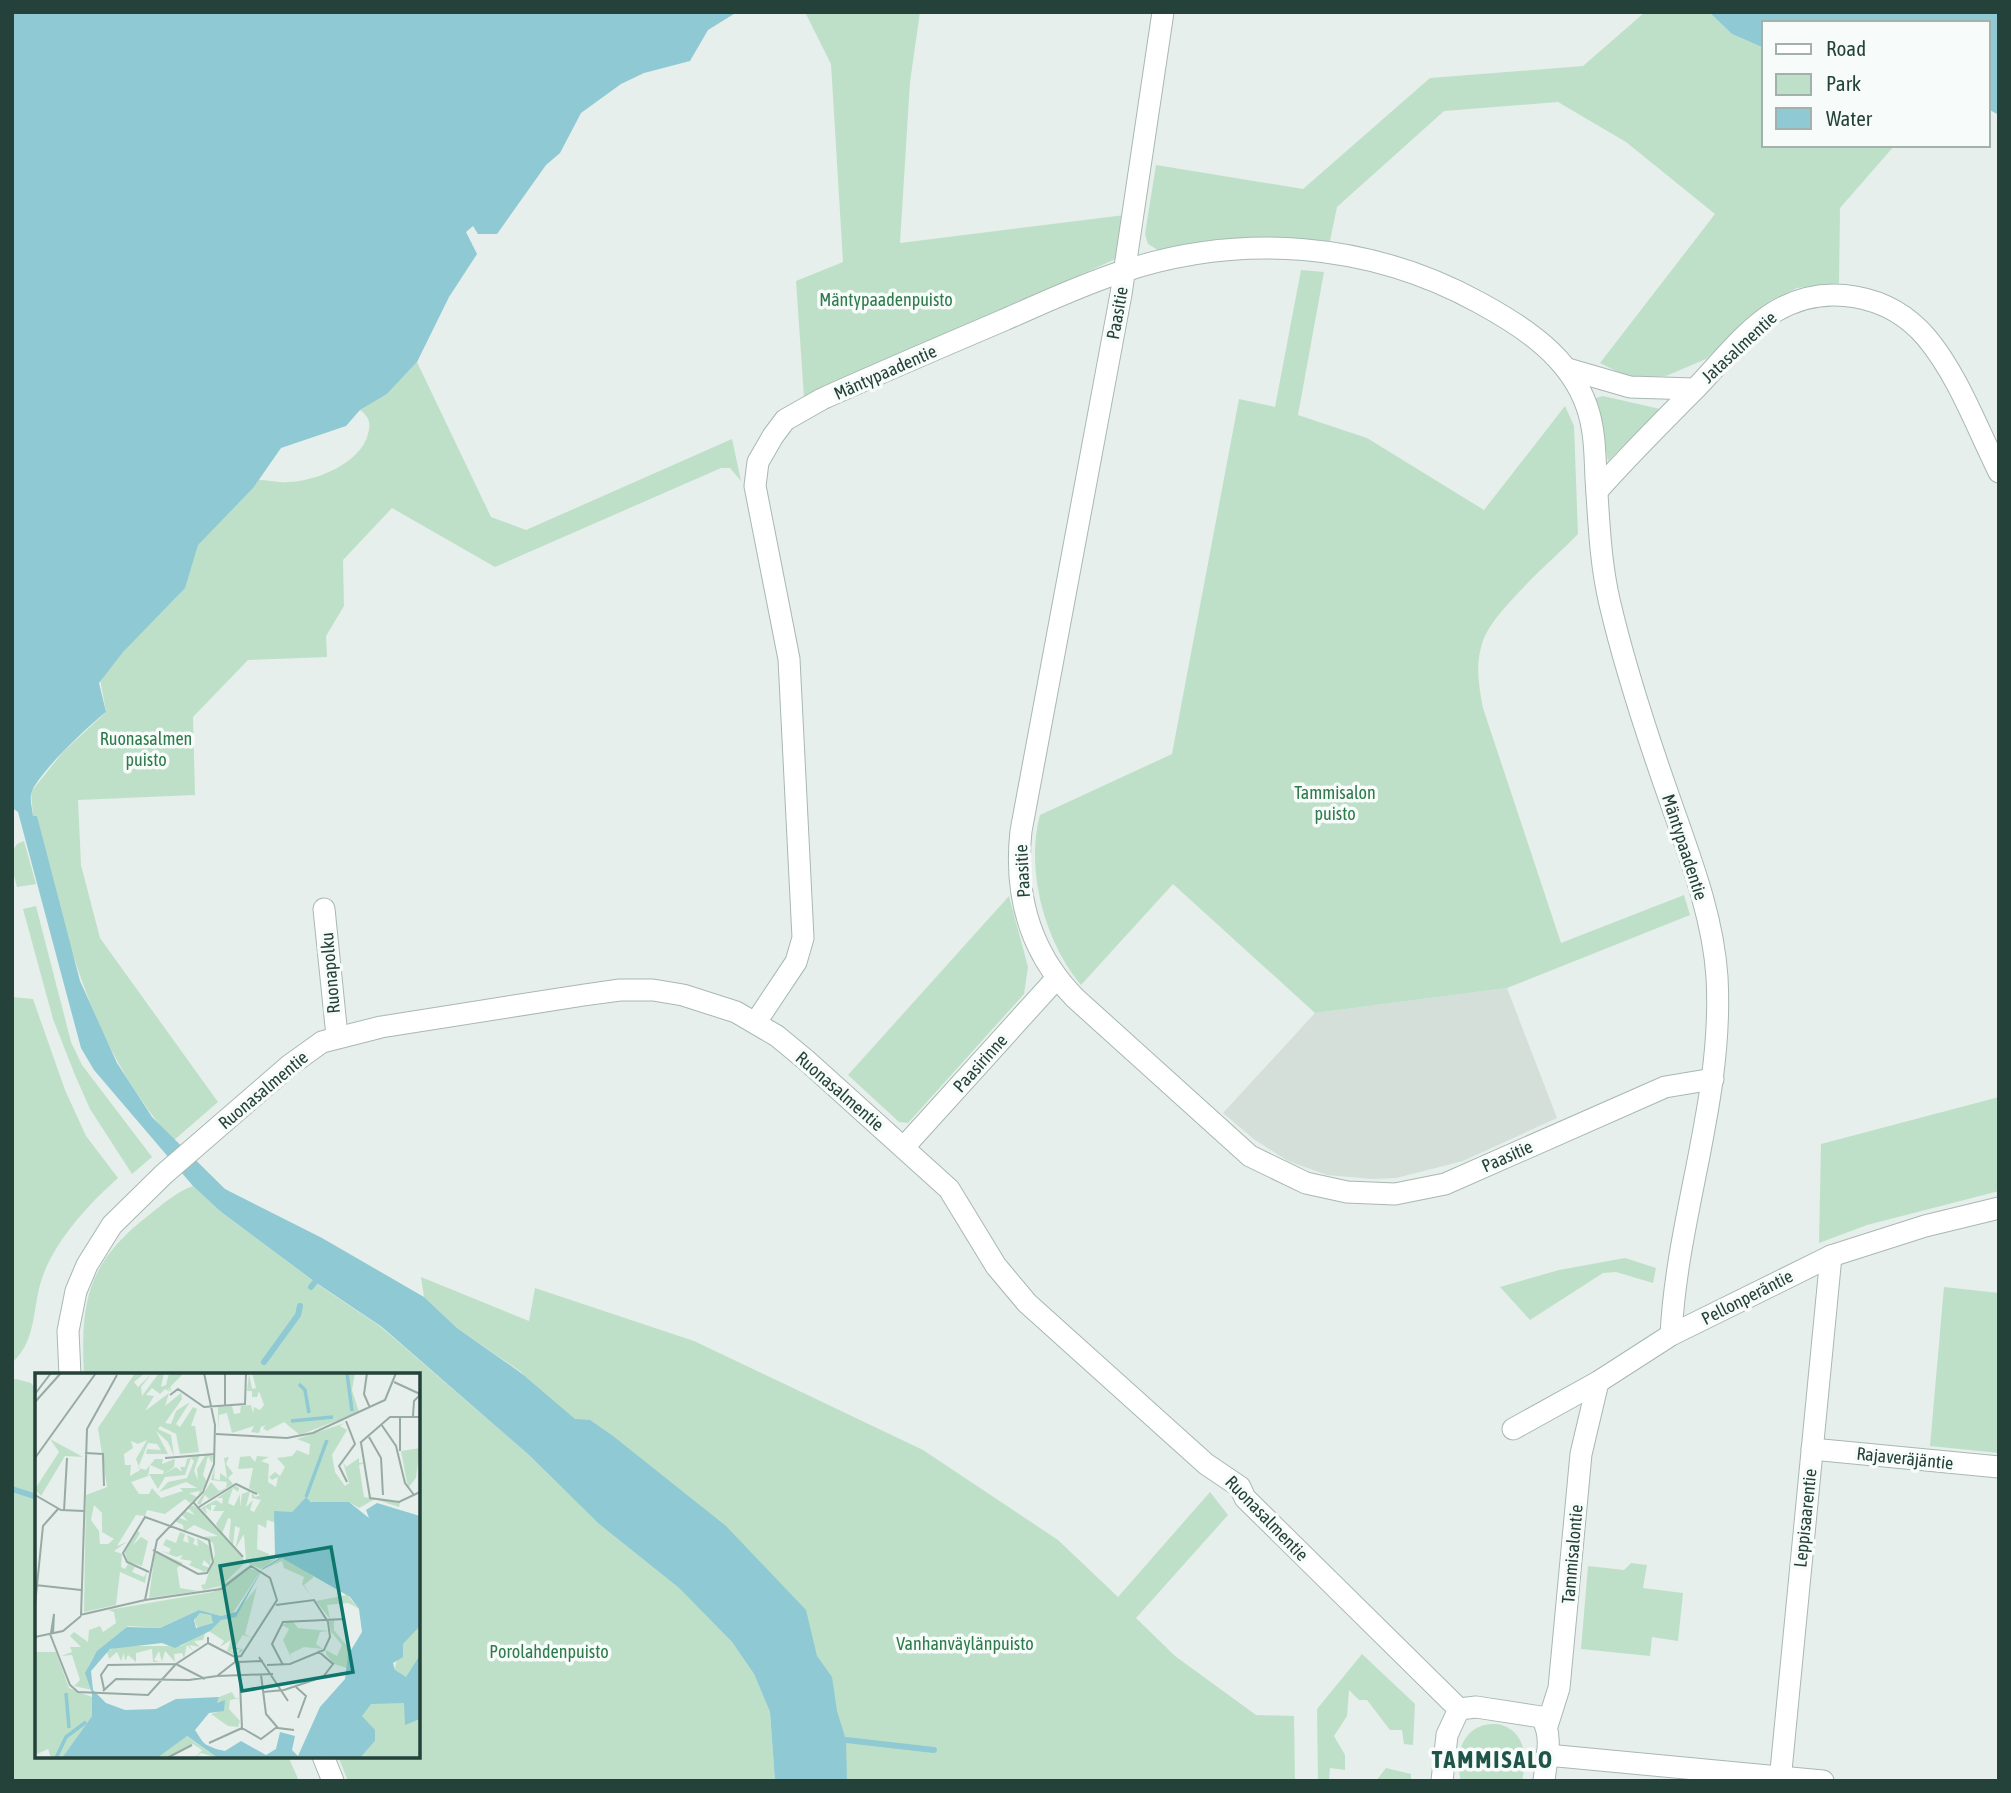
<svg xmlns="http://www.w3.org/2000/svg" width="2011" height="1793" font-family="'Asap Condensed',sans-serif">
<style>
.built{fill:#d4dfda}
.green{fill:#bfe0c8}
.water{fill:#8ec9d4}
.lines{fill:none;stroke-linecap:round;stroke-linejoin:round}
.stream{stroke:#8ec9d4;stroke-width:6}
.minor-casing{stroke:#a8b8b2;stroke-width:23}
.tertiary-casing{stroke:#a8b8b2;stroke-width:23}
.minor{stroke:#fff;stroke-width:21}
.tertiary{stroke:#fff;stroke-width:21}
.labels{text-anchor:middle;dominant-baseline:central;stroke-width:7;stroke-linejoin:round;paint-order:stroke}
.park-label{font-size:18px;fill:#2d7a4b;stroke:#f7fbf9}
.street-label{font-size:18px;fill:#24423a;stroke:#f7fbf9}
.district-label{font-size:24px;font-weight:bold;letter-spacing:2px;fill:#1f5548;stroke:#f7fbf9}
.inset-river{fill:none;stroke:#8ec9d4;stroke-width:3.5}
.inset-road{fill:none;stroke:#98aaa4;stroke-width:2}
.view{fill:#0f766e;fill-opacity:0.15;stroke:#0f766e;stroke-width:3.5}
.inset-edge{fill:none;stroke:#24423a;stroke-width:3.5}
</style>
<rect width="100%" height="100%" fill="#e6efeb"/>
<path class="built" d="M 1507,988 L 1557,1118 L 1463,1161 L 1396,1178 L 1372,1179 L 1327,1175 L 1288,1161 L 1255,1140 L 1223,1113 L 1315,1013 Z"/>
<g class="green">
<path d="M 805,12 L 920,12 L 910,82 L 900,243 L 1125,215 L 1118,258 L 804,397 L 796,281 L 843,262 L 831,64 Z"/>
<path d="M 1645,12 L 1709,12 L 1732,34 L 1764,48 L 1764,145 L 1895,145 L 1840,208 L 1839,283 L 1797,288 L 1770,301 L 1706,359 L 1666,376 L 1630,378 L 1600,363 L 1715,214 L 1626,142 L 1558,102 L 1444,111 L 1337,207 L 1330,241 C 1273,238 1218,241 1161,252 L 1148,244 L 1145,234 L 1156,165 L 1303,189 L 1430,78 L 1583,66 Z"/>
<path d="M 1301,270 L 1324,272 L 1298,415 L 1367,438 L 1484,510 L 1565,406 L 1574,426 L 1578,534 C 1554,559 1490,613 1482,644 C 1475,666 1479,686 1483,708 L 1561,943 L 1684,895 L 1690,915 L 1507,988 L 1315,1013 L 1173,884 L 1081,985 C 1045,942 1025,870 1040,815 L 1172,754 L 1239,399 L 1275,407 Z"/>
<path d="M 417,362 L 491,517 L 526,530 L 732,439 L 741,481 L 730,468 L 721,468 L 495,567 L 392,508 L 343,560 L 344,606 L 326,636 L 327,657 L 248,660 L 193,717 L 195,795 L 78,800 L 81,865 L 100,938 L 218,1102 L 173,1141 C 88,1043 67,938 37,816 L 33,816 L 31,792 L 62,753 L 106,712 L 94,646 L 274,457 L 259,480 C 268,480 277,483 287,482 C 315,482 361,463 368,434 C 371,422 369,417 360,410 L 387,394 Z"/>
<path d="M 1603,396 L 1660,409 L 1608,461 L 1596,402 L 1596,398 Z"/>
<path d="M 24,841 L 36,884 L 17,887 L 12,867 L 13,850 L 17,844 Z"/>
<path d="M 1009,896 L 1028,967 L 1024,994 L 908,1123 L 899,1122 L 848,1075 Z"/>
<path d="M 36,906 L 71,1042 L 82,1065 L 152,1157 L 132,1174 L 90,1109 L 75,1075 L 53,1019 L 23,909 Z"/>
<path d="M 12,997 L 33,999 L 65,1090 L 86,1136 L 118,1178 C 90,1203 58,1237 44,1273 C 31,1305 39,1338 12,1363 Z"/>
<path d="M 1999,1097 L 1999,1191 L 1867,1225 L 1819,1243 L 1821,1144 Z"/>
<path d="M 193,1186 L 220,1211 L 320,1286 L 381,1327 L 529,1455 L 599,1524 L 679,1588 L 732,1642 L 754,1674 L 770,1712 L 775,1781 L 348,1781 L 338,1756 L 418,1756 L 418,1375 L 84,1375 C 80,1300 88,1262 149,1215 C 163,1204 176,1192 193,1186 Z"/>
<path d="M 1625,1258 L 1656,1268 L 1653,1283 L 1616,1272 L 1603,1273 L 1530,1320 L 1500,1287 L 1559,1270 Z"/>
<path d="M 421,1277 L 529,1321 L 535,1288 L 694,1341 L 923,1450 L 1058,1540 L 1118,1597 L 1210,1492 L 1228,1515 L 1136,1618 L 1175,1656 L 1256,1715 L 1294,1716 L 1295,1781 L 825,1781 L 825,1745 L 521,1372 L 457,1328 L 424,1297 Z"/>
<path d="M 1944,1287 L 1999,1293 L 1999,1453 L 1930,1446 Z"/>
<path d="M 16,1379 L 31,1383 L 37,1391 L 37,1756 L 288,1756 L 299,1781 L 12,1781 L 12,1380 Z"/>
<path d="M 1631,1563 L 1647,1565 L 1643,1588 L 1683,1593 L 1678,1641 L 1652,1637 L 1650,1656 L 1581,1649 L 1588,1566 L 1624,1570 Z"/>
<path d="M 1362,1654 L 1415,1704 L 1413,1745 L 1404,1744 L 1402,1730 L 1390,1730 L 1367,1700 L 1359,1700 L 1349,1690 L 1347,1716 L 1334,1736 L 1345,1755 L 1345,1770 L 1330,1768 L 1329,1781 L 1318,1781 L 1317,1709 Z"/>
<path d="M 1497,1724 C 1525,1729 1528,1757 1522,1781 L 1461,1781 C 1453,1753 1464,1722 1497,1724 Z"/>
<path d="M 1386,1768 L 1411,1774 L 1411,1781 L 1376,1781 Z"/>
</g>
<g class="water">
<path d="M 12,12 L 737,12 L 708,30 L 690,61 L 644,73 L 621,84 L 581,113 L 560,153 L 546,165 L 497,234 L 478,234 L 473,226 L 466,232 L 477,254 L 449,297 L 417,362 L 387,394 L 360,410 L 346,426 L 281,448 L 253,488 L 198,545 L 185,588 L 123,652 L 99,683 L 106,712 C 90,724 35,776 31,794 C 30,801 32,808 33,816 L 37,816 L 80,981 L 117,1063 L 152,1117 L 225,1189 L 322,1238 L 424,1297 L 457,1328 L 521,1373 L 575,1419 L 590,1420 L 613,1436 L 726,1526 L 806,1610 L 817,1656 L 832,1677 L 837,1711 L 846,1740 L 847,1781 L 775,1781 L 770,1712 L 754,1674 L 732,1642 L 679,1588 L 599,1524 L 529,1455 L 382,1327 L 315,1282 L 220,1211 L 193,1186 L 94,1070 L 81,1048 L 18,812 L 12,808 Z"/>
<path d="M 1709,12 L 1999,12 L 1999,115 L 1988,109 L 1988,23 L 1764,23 L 1764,48 L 1732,34 Z"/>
</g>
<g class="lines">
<g class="stream">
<path d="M 311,1287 L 315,1282"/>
<path d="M 264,1362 L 298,1315 L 300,1306"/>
<path d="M 12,1489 L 37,1497"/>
<path d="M 846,1740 L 934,1750"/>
</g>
<defs>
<g id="minor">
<path d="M 1163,12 L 1121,294 L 1021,831 C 1014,895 1030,952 1075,998 L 1250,1156 L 1306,1183 L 1347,1192 L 1395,1194 L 1445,1184 L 1665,1087 L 1713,1079"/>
<path d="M 1568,369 L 1630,387 L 1694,389"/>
<path d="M 1597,491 C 1629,455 1662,422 1696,388 C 1721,362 1746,329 1776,311 C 1826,282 1889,294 1926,337 C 1958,375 1977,428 1999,472"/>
<path d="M 324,909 L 337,1036"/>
<path d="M 756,1022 L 796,962 L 803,938 L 789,659 L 755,486 L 758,462 L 773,436 L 785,420 L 822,399 C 882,372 943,346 1004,320 C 1043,303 1081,285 1121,272 C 1241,232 1369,242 1480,303 C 1524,327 1570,357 1587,407 C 1595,430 1595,455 1596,479 C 1599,521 1600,562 1610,604 C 1626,672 1648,738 1671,803 C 1691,860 1713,917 1717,977 C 1724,1099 1677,1215 1671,1335"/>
<path d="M 904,1147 L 1056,979"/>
<path d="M 1513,1429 L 1598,1382 L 1671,1335 L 1831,1256 L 1925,1226 L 1999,1208"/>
<path d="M 1812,1449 L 1999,1467"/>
<path d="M 1547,1726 L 1559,1688 L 1581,1454 L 1598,1382"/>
<path d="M 1547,1755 L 1823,1781"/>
<path d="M 1780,1781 L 1831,1256"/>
</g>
<g id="tertiary">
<path d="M 70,1375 L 68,1331 L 76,1291 L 87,1265 L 112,1225 L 164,1174 L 290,1065 L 322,1042 L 381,1027 L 584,995 L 620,990 L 653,990 L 683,995 L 736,1012 L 777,1036 L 806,1060 L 949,1189 L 996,1266 L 1027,1303 L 1206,1464 L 1240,1487 L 1245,1498 L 1459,1709"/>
<path d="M 1459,1709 L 1476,1707 L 1541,1717 C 1554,1735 1546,1760 1544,1781"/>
<path d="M 323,1756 L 333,1781"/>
<path d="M 1442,1781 L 1447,1735 L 1459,1709"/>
</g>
</defs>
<use href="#minor" class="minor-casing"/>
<use href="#tertiary" class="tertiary-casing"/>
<use href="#minor" class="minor"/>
<use href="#tertiary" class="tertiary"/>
</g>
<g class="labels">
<g class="park-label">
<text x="886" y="299">Mäntypaadenpuisto</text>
<text x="146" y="738">Ruonasalmen<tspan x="146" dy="21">puisto</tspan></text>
<text x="1335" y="792">Tammisalon<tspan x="1335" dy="21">puisto</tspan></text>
<text x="965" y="1643">Vanhanväylänpuisto</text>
<text x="549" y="1651">Porolahdenpuisto</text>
</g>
<g class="street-label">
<text transform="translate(1117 313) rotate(-80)">Paasitie</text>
<text transform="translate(1739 347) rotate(-43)">Jatasalmentie</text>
<text transform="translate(885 372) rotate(-24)">Mäntypaadentie</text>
<text transform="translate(1685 847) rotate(72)">Mäntypaadentie</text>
<text transform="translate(1022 871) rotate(-93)">Paasitie</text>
<text transform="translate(330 973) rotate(-95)">Ruonapolku</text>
<text transform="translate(980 1063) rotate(-48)">Paasirinne</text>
<text transform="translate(263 1090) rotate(-40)">Ruonasalmentie</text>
<text transform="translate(840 1091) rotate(41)">Ruonasalmentie</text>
<text transform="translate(1507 1156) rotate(-24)">Paasitie</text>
<text transform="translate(1747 1297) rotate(-27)">Pellonperäntie</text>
<text transform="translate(1905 1458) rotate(6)">Rajaveräjäntie</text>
<text transform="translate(1267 1518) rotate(46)">Ruonasalmentie</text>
<text transform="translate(1805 1518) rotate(-84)">Leppisaarentie</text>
<text transform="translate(1572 1554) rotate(-85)">Tammisalontie</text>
</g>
<g class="district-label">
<text x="1493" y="1759">TAMMISALO</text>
</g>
</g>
<g transform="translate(35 1373)">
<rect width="385" height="385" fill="#e6efeb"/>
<path d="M 100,0 L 110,0 L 99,9 L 103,14 L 117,0 L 106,14 L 107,23 L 124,0 L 129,0 L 126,14 L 131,12 L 134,0 L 149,0 L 135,14 L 137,19 L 132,14 L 135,19 L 130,16 L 125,21 L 117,15 L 111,22 L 119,23 L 110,38 L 134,20 L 130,33 L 146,20 L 147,26 L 130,50 L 136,51 L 141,38 L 155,29 L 141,51 L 145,54 L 158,34 L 162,36 L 156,53 L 160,53 L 164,79 L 145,81 L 141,61 L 125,53 L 123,56 L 136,62 L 139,83 L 133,69 L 121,58 L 133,81 L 111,81 L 112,76 L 126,77 L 122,71 L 113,70 L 103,95 L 111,97 L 120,86 L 128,86 L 127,91 L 140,86 L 139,94 L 129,101 L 141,94 L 147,99 L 145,94 L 150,94 L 152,86 L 165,81 L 159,98 L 163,107 L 162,96 L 171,81 L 178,83 L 177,90 L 173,83 L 168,102 L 172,109 L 166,119 L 163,123 L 165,118 L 154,120 L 162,124 L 155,130 L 150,126 L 130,141 L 112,137 L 110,143 L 101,142 L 82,173 L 92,169 L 79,178 L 87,181 L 86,194 L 90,196 L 93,191 L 100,194 L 97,199 L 109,204 L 112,199 L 110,210 L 85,199 L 81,232 L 49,239 L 51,122 L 72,114 L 63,55 ZM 112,67 L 101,86 L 105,97 L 95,103 L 96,92 L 90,92 L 89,81 L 98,75 L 96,68 L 103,71 ZM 156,85 L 159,88 L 152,105 L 133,109 L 124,119 L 151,109 L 162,115 L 145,115 L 148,118 L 126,125 L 117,115 L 114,121 L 104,121 L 96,109 L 113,103 L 115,92 L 129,98 L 128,101 L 114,101 L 123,116 L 130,104 L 150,102 ZM 59,132 L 67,140 L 67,159 L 79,166 L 73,171 L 65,171 L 64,158 L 56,147 ZM 214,0 L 217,16 L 221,15 L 217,0 L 320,0 L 317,17 L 324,39 L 265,62 L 249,49 L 232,58 L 228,55 L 231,52 L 226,54 L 224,60 L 216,59 L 219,53 L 197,60 L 192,40 L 184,42 L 183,57 L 183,34 L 197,33 L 199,41 L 205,40 L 206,33 L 216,32 L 218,40 L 219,34 L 225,37 L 229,32 L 224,18 L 222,24 L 217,24 L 217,18 L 212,18 ZM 310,50 L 305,53 L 312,57 L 297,82 L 300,99 L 310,113 L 314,110 L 308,89 L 311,94 L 324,85 L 324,90 L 332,89 L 324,92 L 329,124 L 365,130 L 364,134 L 340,126 L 324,135 L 314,129 L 283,132 L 270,125 L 257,139 L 238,149 L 232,147 L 231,155 L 223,151 L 222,176 L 234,181 L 235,187 L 241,186 L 226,196 L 211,189 L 186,213 L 168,217 L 166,212 L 170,211 L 180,181 L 178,170 L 167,164 L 183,163 L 159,152 L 149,159 L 148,152 L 139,148 L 142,144 L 153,148 L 146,141 L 150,138 L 160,142 L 153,135 L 157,132 L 166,137 L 211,189 L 209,161 L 200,176 L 205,155 L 200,153 L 198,173 L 194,165 L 196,146 L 193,145 L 187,161 L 181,151 L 189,138 L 178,138 L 181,132 L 176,132 L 176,138 L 170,134 L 172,141 L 166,135 L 181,127 L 187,131 L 188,125 L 182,125 L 200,113 L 204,115 L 203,119 L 198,115 L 193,130 L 199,133 L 205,121 L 205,134 L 207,121 L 215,118 L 211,134 L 218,127 L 215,137 L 219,139 L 226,127 L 217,125 L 217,119 L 220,124 L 225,122 L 214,115 L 218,95 L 203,96 L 205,84 L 215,83 L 220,89 L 222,83 L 234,84 L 226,88 L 234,91 L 233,109 L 241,114 L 243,104 L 237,107 L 234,104 L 240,99 L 245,103 L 250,94 L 242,85 L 257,83 L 262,77 L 274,82 L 275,71 L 262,66 ZM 15,66 L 48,84 L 30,83 L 6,123 L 0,116 L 24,79 ZM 385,75 L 381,105 L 373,115 L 366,78 ZM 194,84 L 191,91 L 198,100 L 193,105 L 198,111 L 174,126 L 170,122 L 165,132 L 162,130 L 176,109 L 184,118 L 191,115 L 192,109 L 176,107 L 180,93 L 179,106 L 185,107 L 185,100 L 192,105 L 189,85 ZM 102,157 L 105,160 L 98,172 L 106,164 L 113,168 L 107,193 L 93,189 L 89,177 ZM 145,159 L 150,161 L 148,168 L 154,170 L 152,162 L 160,166 L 158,171 L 163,173 L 162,165 L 177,175 L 175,193 L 169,187 L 167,192 L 175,195 L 170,199 L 154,192 L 157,188 L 145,186 L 148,182 L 141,184 L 126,178 L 134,180 L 136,176 L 128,172 L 131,166 L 141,170 ZM 120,178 L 148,190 L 142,195 L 145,215 L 164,218 L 114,225 ZM 247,185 L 257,187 L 279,204 L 269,212 L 277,224 L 267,211 L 269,204 L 249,195 L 247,188 L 227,197 ZM 212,194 L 225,199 L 198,240 L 186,243 L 164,237 L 125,255 L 93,253 L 58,285 L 53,294 L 57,317 L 39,313 L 45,307 L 37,282 L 26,283 L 37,279 L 35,274 L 46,274 L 35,263 L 39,259 L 53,269 L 54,257 L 65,253 L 68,259 L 81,250 L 79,239 L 73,237 L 178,219 ZM 222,214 L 210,261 L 217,265 L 208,262 L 200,274 L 209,277 L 203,281 L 205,276 L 194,277 L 202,279 L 199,281 L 192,278 L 196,267 L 185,274 L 189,268 L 174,258 L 184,246 L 197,244 ZM 312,222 L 323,235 L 313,230 L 292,232 L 295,246 L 281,228 ZM160 248a9 9 0 1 1 18 0a9 9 0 1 1-18 0ZM 257,247 L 263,255 L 294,258 L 285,259 L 281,271 L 288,276 L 269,274 L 255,281 L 258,289 L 248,267 L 254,256 L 247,252 ZM 299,247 L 299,257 L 316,278 L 312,295 L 299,291 L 291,281 L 291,277 L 302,283 L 307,272 L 296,259 L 294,248 ZM 385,249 L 385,329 L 379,348 L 385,346 L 385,385 L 325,385 L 340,368 L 325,342 L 359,301 L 364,274 ZM 171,258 L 168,267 L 159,268 L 165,274 L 154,272 L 159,279 L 152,272 L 149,285 L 147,280 L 139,281 L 140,289 L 130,278 L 127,289 L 124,278 L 119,287 L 124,289 L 118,289 L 117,276 L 101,280 L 101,289 L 93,282 L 90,288 L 89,280 L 86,288 L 82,279 L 74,286 L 72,278 L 85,273 L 146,273 ZM 0,279 L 21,279 L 34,315 L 57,324 L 57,343 L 27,385 L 16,385 L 13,376 L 0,382 ZM 197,319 L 200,325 L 206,325 L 195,327 L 194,336 L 205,348 L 203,354 L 193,353 L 176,341 L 189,337 L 188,328 L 182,330 L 184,324 ZM 147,360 L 183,385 L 166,380 L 160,385 L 167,377 L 158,371 L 131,385 L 106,385 Z" fill="#bfe0c8" fill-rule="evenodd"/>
<path d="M 271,124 L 276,129 L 314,129 L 334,145 L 331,137 L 342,130 L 385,143 L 385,253 L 368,271 L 368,284 L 358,290 L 360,297 L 371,304 L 385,282 L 385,346 L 370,352 L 369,330 L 336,331 L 327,343 L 340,357 L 340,368 L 325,385 L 183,385 L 152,363 L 122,385 L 27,385 L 57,343 L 57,320 L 50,300 L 62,278 L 92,254 L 125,255 L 164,237 L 186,243 L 201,239 L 228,195 L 246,184 L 240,183 L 239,138 L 257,139 ZM 247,185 L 315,224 L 324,236 L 327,259 L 313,282 L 310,306 L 285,334 L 263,383 L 257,377 L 260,363 L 245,359 L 241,376 L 231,382 L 206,368 L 190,378 L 171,374 L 160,357 L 174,340 L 189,338 L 190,327 L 182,330 L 184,324 L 141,326 L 121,336 L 90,337 L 71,330 L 58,317 L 56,298 L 75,276 L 127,270 L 140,275 L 175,258 L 186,247 L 201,244 L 227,197 ZM 165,240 L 176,242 L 178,250 L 161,255 L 159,247 Z" fill="#8ec9d4" fill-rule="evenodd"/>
<path class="inset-river" d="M 312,0 L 317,38M 264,11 L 270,17 L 274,40M 256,48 L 298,44M 271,124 L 292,67M 31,320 L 34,355M 21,385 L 31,364 L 51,349M 43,385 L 149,355 L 170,373 L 197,385"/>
<path class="inset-road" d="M 190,0 L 190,32M 332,0 L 329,21 L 335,35M 359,9 L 385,21M 0,21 L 16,0M 135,22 L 143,16 L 169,34 L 210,31 L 211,0M 0,29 L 26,0M 365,43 L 365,78M 378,43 L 379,28 L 385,22M 311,48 L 320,71 L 304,93 L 312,109M 346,51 L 361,73 L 370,110 L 379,122M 181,61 L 252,65 L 278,60 L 350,27 L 361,0M 334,64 L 346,85 L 348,122M 325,70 L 355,44 L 385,44M 326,70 L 335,125 L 364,129 L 385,119M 50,80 L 68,81 L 69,113M 0,85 L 61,0M 130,85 L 180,81M 0,122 L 26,137 L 49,138M 158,129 L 208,184M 164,134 L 201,111 L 222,121M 29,138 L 32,85M 114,199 L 92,189 L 88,180 L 110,144 L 174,167 L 178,189 L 172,200 L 163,201 L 118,177M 0,212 L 46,217M 110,227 L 122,167 L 168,119 L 179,91 L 180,52 L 169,0M 0,232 L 8,153 L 23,136M 45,242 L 110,227M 46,243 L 52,56 L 82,2M 16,260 L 19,241 L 18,260M 15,261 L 35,312 L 43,319 L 113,322 L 141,291 L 170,306M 0,264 L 28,258 L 46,243M 173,270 L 200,284M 224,284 L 253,328M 203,289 L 228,288M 232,292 L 255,291 L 289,277 L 295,264 L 293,249 L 279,227 L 241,232M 248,292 L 237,271 L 248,249 L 310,246M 226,302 L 231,341 L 243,355 L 259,357M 182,303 L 238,301M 261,314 L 271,323 L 263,345M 69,316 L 66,302 L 73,292 L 141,291 L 173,270 L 173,264M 68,318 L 81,306 L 154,307 L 182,303 L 200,289 L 200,284 L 206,283 L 242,227 L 235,205 L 216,193 L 186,216 L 110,227M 228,319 L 249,317 L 288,304 L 298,291 L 283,278M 207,355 L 226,366 L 242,354M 174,370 L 207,355 L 204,289M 132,385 L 157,372"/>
<path class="view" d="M 296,174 L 318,299 L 207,318 L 185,193 Z"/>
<rect width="385" height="385" class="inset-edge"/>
</g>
<rect width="2011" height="1793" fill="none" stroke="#24423a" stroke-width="28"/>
<rect x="1762" y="21" width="228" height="126" fill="#f7fbf9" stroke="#a3b1ad" stroke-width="2"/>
<rect x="1776" y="44" width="35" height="10" fill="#ffffff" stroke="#a3b1ad" stroke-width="2"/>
<text x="1826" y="56" font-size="21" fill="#24423a">Road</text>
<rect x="1776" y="74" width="35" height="21" fill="#bfe0c8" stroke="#a3b1ad" stroke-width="2"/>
<text x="1826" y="91" font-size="21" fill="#24423a">Park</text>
<rect x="1776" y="108" width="35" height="21" fill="#8ec9d4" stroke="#a3b1ad" stroke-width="2"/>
<text x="1826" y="126" font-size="21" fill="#24423a">Water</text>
</svg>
